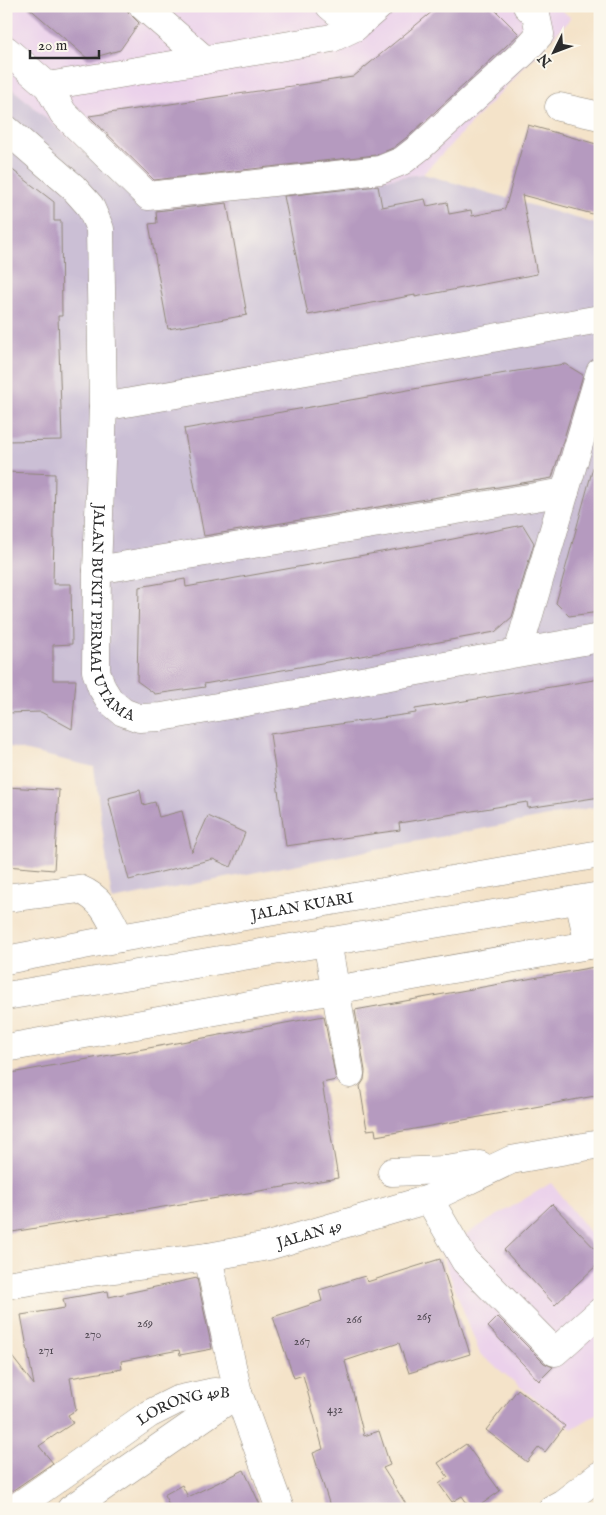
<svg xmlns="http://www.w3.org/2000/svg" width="606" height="1515" font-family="'IM FELL English',serif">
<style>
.built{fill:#ebd1eb}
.industrial{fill:#cbbfd5}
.building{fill:#b59abf}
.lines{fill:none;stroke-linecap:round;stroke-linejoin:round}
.minor-casing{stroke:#90877a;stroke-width:29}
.minor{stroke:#fff;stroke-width:28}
.labels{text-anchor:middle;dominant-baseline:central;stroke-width:4;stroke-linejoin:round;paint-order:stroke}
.number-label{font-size:12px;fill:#4e4750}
.street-label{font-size:15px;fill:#2b2b2b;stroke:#fbf7ec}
</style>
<rect width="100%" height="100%" fill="#fbf7ec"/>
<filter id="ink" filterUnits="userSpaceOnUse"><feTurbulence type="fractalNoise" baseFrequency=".02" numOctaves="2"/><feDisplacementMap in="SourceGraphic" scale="10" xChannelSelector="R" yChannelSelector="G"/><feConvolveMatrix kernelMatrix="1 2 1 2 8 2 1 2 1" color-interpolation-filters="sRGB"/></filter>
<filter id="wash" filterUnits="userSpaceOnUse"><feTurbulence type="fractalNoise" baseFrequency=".0096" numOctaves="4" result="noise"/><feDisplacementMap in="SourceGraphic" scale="20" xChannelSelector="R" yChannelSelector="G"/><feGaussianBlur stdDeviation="1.12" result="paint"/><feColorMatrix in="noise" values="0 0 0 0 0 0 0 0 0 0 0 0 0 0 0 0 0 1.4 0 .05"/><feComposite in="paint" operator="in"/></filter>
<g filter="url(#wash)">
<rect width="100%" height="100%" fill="#f4e3c9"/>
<g class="built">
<path d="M 6,6 L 557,6 L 571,18 L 423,174 L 150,210 L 6,83 Z"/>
<path d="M 551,1183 L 600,1246 L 600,1412 L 572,1429 L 480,1354 L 440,1250 Z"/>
</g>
<path class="industrial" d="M 6,83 L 150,210 L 423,174 L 600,225 L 600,806 L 112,900 L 94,767 L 6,746 Z"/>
<g id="blocks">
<g class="building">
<path d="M 27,6 L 128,6 L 128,12 L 139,23 L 120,50 L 88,59 Z"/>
<path d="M 439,6 L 491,6 L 519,34 L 411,134 L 393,148 L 376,155 L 154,180 L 89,116 L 353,77 Z"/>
<path d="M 528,125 L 600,145 L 600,216 L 522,195 L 537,274 L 415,297 L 415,295 L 308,315 L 284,196 L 378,186 L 382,207 L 425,199 L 427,206 L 447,202 L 449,214 L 471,210 L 472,216 L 505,209 Z"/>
<path d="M 6,165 L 54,202 L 54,221 L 61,221 L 62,316 L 58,316 L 62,440 L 6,441 Z"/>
<path d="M 227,203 L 247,315 L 168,329 L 149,224 L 157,223 L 156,211 Z"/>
<path d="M 565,364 L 583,375 L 552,478 L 204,536 L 184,429 L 517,371 Z"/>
<path d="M 594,464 L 600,465 L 600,612 L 569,616 L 556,603 Z"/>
<path d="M 6,472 L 55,474 L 53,584 L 71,584 L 72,644 L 53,645 L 53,680 L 76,680 L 72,729 L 41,712 L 6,713 Z"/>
<path d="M 523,525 L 534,543 L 512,617 L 495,632 L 204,684 L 205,687 L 155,694 L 137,681 L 139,587 L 185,579 L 186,587 L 448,540 Z"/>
<path d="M 600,679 L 600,797 L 528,808 L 527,802 L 399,823 L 400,830 L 286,846 L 270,734 L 416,713 L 415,709 Z"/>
<path d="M 6,787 L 59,790 L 54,870 L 6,866 Z"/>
<path d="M 140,790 L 143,805 L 155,802 L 159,817 L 182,811 L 192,852 L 208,816 L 245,833 L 231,867 L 213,859 L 129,880 L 108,798 Z"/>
<path d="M 600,966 L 600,1095 L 376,1136 L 375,1129 L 367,1130 L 360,1086 L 364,1080 L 365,1071 L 355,1010 Z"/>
<path d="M 324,1016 L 336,1080 L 322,1083 L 338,1178 L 6,1233 L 6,1074 Z"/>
<path d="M 552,1204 L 600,1254 L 600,1262 L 555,1305 L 504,1250 Z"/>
<path d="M 440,1259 L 470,1354 L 409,1373 L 399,1343 L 345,1361 L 364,1436 L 379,1431 L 390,1465 L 383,1468 L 409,1509 L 331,1509 L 313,1453 L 323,1449 L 303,1375 L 294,1378 L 273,1317 L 322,1301 L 319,1290 L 365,1276 L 367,1282 Z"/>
<path d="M 197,1278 L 212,1349 L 180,1355 L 179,1350 L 121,1361 L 122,1369 L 70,1378 L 76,1410 L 68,1415 L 73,1423 L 39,1446 L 53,1463 L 6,1495 L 6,1349 L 34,1385 L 21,1315 L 65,1308 L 63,1299 L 108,1291 L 109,1297 Z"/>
<path d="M 498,1317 L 544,1363 L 553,1367 L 539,1381 L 488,1327 Z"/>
<path d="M 518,1389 L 565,1426 L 545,1452 L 539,1447 L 527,1462 L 486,1430 Z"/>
<path d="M 466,1444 L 500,1491 L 475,1509 L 471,1509 L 462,1496 L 452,1502 L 439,1484 L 448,1477 L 438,1463 Z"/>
<path d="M 244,1470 L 262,1509 L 163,1509 L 170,1506 L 164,1495 L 182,1485 L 188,1497 Z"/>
</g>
</g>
</g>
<g filter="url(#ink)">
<use href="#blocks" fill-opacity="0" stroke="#90877a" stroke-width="1"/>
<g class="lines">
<defs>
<g id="minor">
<path d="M 143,6 L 205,60"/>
<path d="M 330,6 L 355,27"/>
<path d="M 6,50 L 48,86 L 63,113 L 148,196 L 380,170 L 402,161 L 420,147 L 524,52 L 540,34 L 536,15 L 527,6"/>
<path d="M 48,86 L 332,38 L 355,27 L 379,6"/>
<path d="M 559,107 L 600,116"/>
<path id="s1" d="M 6,129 L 73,187 L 90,206 L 100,229 L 103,407 L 97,570 L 96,671 L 102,688 L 110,701 L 123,712 L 139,718 L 162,717 L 600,638"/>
<path d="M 103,407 L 600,319"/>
<path d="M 97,570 L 565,492"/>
<path d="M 518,652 L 600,372"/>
<path d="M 6,898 L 79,889 C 103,899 109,916 120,938"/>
<path d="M 579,900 L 589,945"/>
<path d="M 327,941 L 350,1074"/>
<path id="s2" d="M 6,960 L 120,938 L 600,854"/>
<path d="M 6,996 L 600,896"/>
<path d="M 6,1048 L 600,943"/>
<path d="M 392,1172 L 445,1170 L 480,1165"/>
<path d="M 429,1199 L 465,1261 L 555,1352 L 600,1312"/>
<path d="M 208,1257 L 238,1393 L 280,1509"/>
<path id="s3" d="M 6,1285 L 82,1273 L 208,1257 L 268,1246 L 429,1199 L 511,1160 L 600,1144"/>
<path id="s4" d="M 14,1509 L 149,1414 L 177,1400 L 214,1392 L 238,1393"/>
<path d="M 71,1509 L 238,1393"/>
<path d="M 552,1509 L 563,1503 L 600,1475"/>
</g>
</defs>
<use href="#minor" class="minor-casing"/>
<use href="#minor" class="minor"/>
</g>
</g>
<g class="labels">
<g class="number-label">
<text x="424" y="1316">265</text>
<text x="354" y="1319">266</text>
<text x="145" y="1323">269</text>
<text x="93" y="1334">270</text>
<text x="302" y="1341">267</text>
<text x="46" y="1350">271</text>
<text x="335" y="1409">432</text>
</g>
<g class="street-label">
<text stroke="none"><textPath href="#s1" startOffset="529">JALAN BUKIT PERMAI UTAMA</textPath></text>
<text stroke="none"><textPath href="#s2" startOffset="301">JALAN KUARI</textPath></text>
<text stroke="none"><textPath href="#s3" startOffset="308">JALAN 49</textPath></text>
<text stroke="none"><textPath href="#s4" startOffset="201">LORONG 49B</textPath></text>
</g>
</g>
<rect width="606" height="1515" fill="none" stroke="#fbf7ec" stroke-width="25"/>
<g transform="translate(554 52) rotate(228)" stroke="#fbf7ec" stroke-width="4" paint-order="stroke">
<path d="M0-4L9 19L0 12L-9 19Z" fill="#2b2b2b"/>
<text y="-8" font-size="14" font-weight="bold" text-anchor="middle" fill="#2b2b2b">N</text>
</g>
<path d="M30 50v8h69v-8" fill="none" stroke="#2b2b2b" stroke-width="2.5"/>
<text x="38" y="50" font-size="15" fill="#2b2b2b" stroke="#fbf7ec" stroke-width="4" paint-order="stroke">20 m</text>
</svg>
